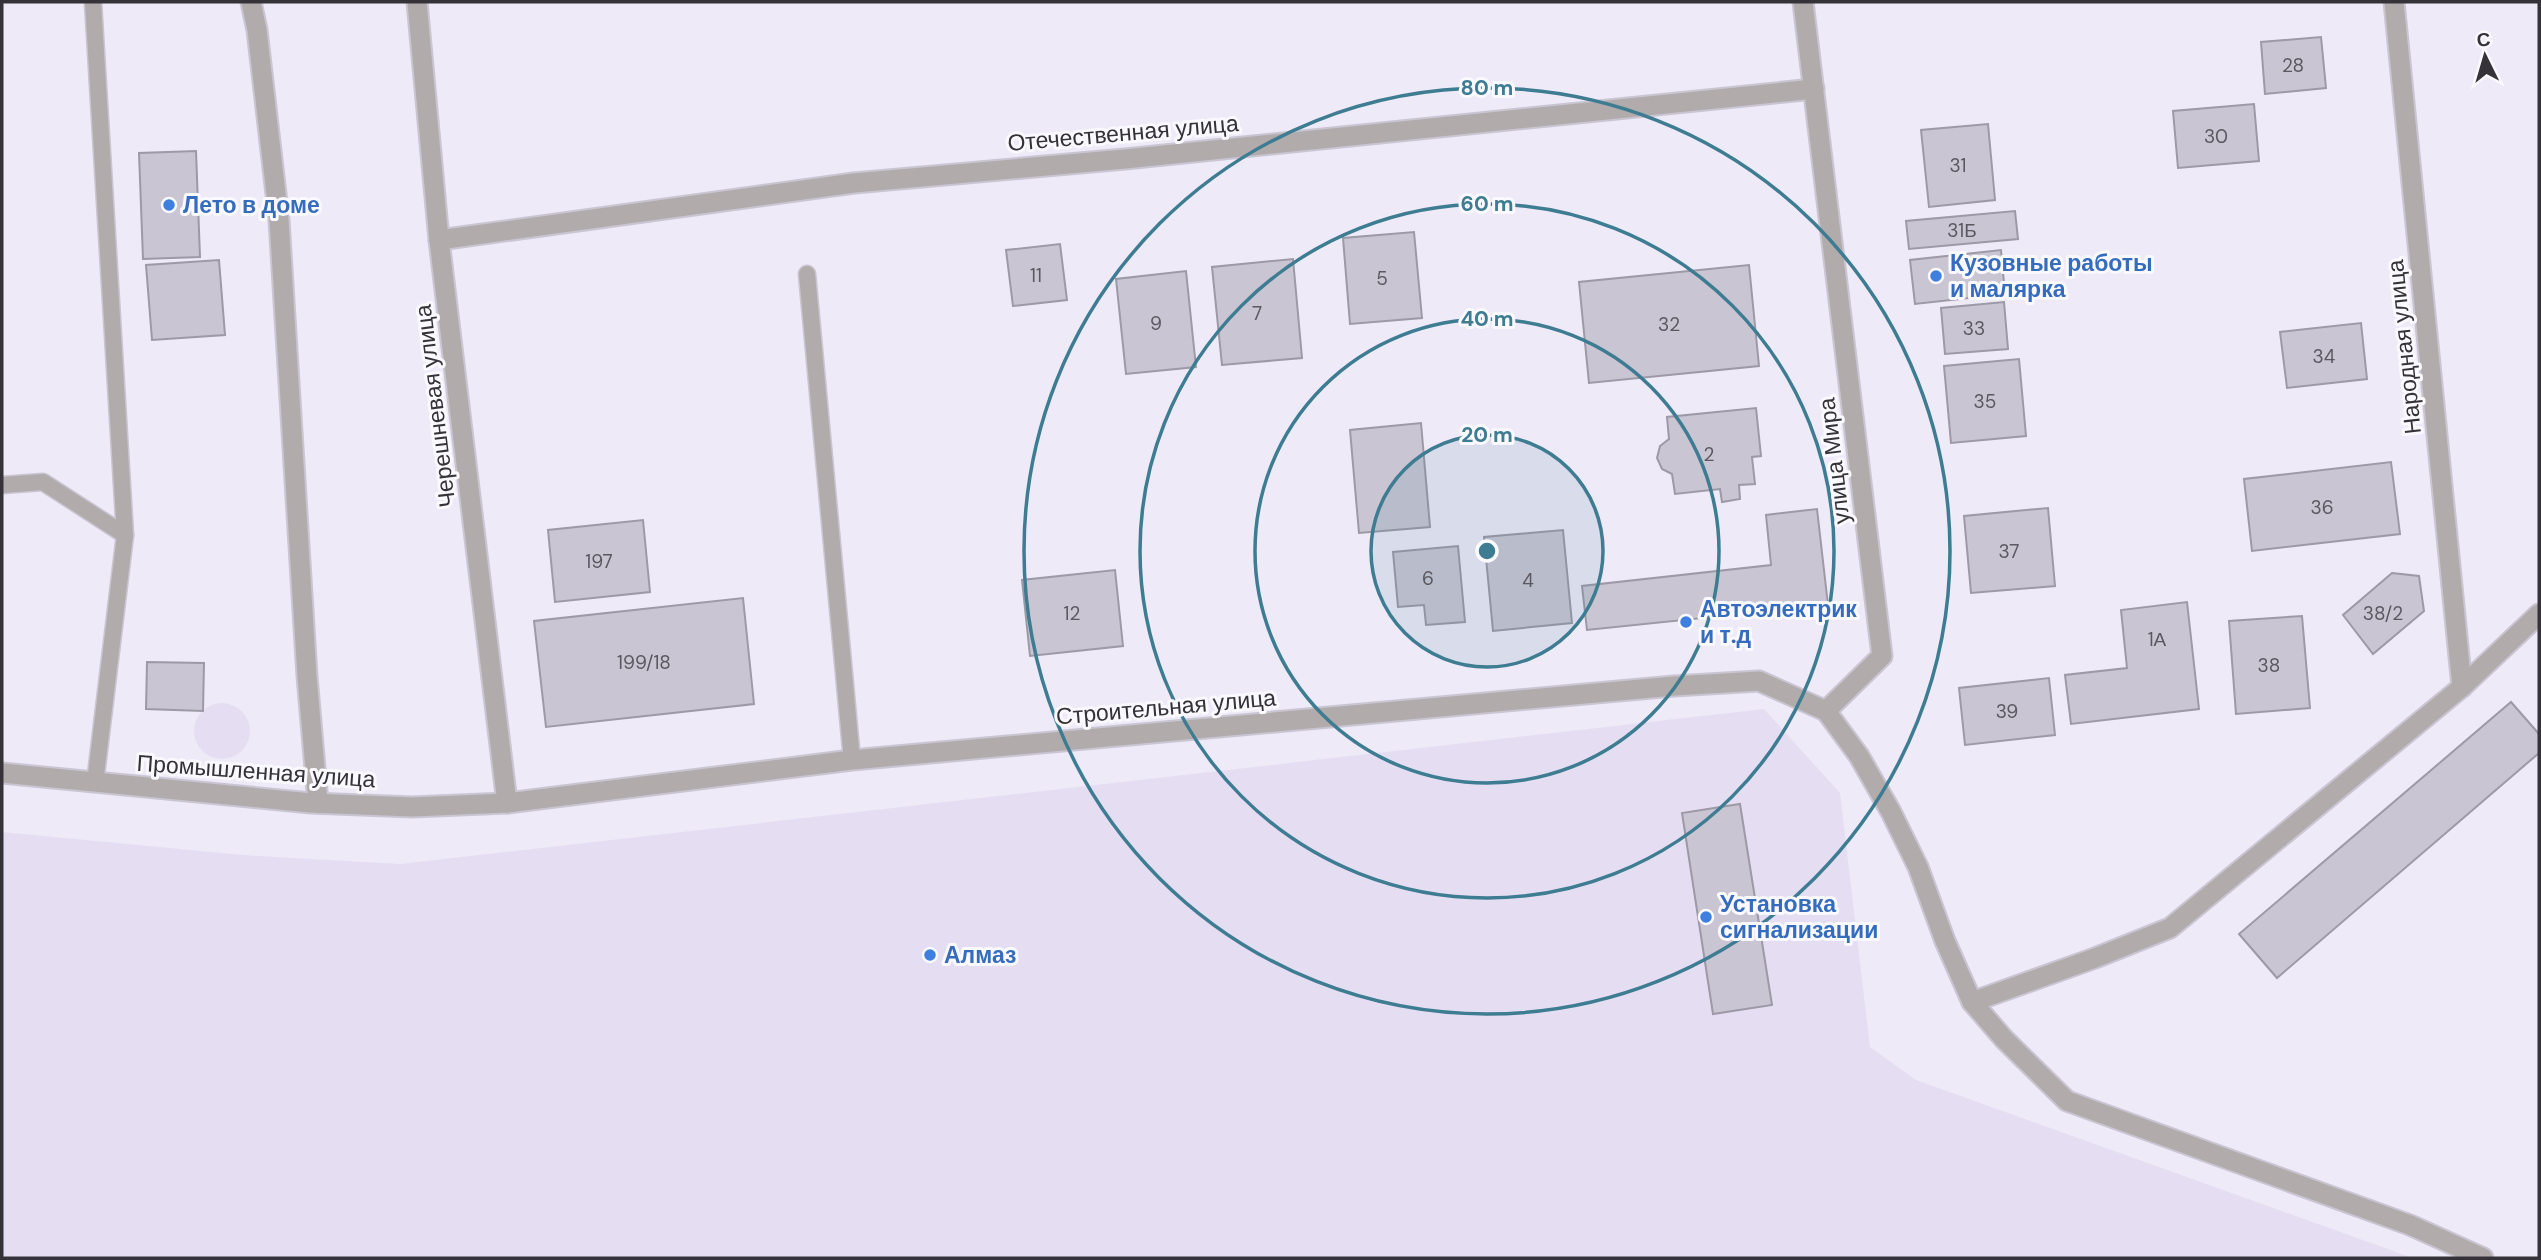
<svg xmlns="http://www.w3.org/2000/svg" width="2541" height="1260" font-family="'DM Sans',sans-serif">
<style>
.built{fill:#e5def3}
.building{fill:#cac5d3;stroke:#9d99a6;stroke-width:2}
.lines{fill:none;stroke-linecap:round;stroke-linejoin:round}
.service-casing{stroke:#c9c5d2;stroke-width:19}
.minor-casing{stroke:#c9c5d2;stroke-width:23}
.tertiary-casing{stroke:#c9c5d2;stroke-width:23}
.service{stroke:#b2abac;stroke-width:16}
.minor{stroke:#b2abac;stroke-width:19}
.tertiary{stroke:#b2abac;stroke-width:19}
.ring{fill:none;stroke:#3e7c92;stroke-width:3.5}
.shop-dot{fill:#3f7fe0;stroke:#faf9fe;stroke-width:2.5}
.labels{text-anchor:middle;dominant-baseline:central;stroke-width:6;stroke-linejoin:round;paint-order:stroke}
.number-label{font-size:19px;fill:#5a5860}
.street-label{font-size:23px;fill:#353339;stroke:#faf9fe}
.shop-label{font-size:23px;font-weight:bold;fill:#366cbe;stroke:#faf9fe;text-anchor:start}
.centre{fill:#3e7c92;stroke:#faf9fe;stroke-width:3.5}
.ring-label{font-size:21px;text-anchor:middle;font-weight:bold;fill:#3e7c92;stroke:#faf9fe;stroke-width:6;stroke-linejoin:round;paint-order:stroke}
</style>
<rect width="100%" height="100%" fill="#eeeaf8"/>
<g class="built">
<circle cx="222" cy="731" r="28"/>
<path d="M 1764,709 L 1840,793 L 1870,1047 L 1916,1080 L 2413,1258 L 2,1258 L 2,832 L 243,855 L 400,864 Z"/>
</g>
<g class="building">
<path d="M 2321,37 L 2326,88 L 2265,94 L 2261,42 Z"/>
<path d="M 2254,104 L 2259,161 L 2178,168 L 2173,111 Z"/>
<path d="M 1988,124 L 1995,200 L 1929,207 L 1921,130 Z"/>
<path d="M 196,151 L 200,257 L 143,259 L 139,153 Z"/>
<path d="M 2015,211 L 2018,239 L 1909,249 L 1906,221 Z"/>
<path d="M 1414,232 L 1422,318 L 1350,324 L 1343,238 Z"/>
<path d="M 1060,244 L 1067,300 L 1013,306 L 1006,250 Z"/>
<path d="M 2001,250 L 2005,294 L 1915,304 L 1910,260 Z"/>
<path d="M 1293,259 L 1302,358 L 1222,365 L 1212,267 Z"/>
<path d="M 219,260 L 225,335 L 152,340 L 146,265 Z"/>
<path d="M 1749,265 L 1759,366 L 1589,383 L 1579,282 Z"/>
<path d="M 1186,271 L 1196,367 L 1126,374 L 1116,279 Z"/>
<path d="M 2004,302 L 2008,349 L 1945,354 L 1941,308 Z"/>
<path d="M 2361,323 L 2367,379 L 2287,388 L 2280,332 Z"/>
<path d="M 2019,359 L 2026,436 L 1951,443 L 1944,366 Z"/>
<path d="M 1756,408 L 1761,456 L 1752,457 L 1755,484 L 1739,485 L 1740,499 L 1722,502 L 1720,489 L 1675,494 L 1672,474 L 1662,469 L 1657,458 L 1660,446 L 1669,439 L 1667,417 Z"/>
<path d="M 1421,423 L 1430,527 L 1359,533 L 1350,430 Z"/>
<path d="M 2391,462 L 2400,534 L 2252,551 L 2244,479 Z"/>
<path d="M 2048,508 L 2055,586 L 1971,593 L 1964,516 Z"/>
<path d="M 1817,509 L 1828,605 L 1587,630 L 1582,586 L 1771,565 L 1766,515 Z"/>
<path d="M 643,520 L 650,592 L 555,602 L 548,530 Z"/>
<path d="M 1563,530 L 1572,623 L 1493,631 L 1484,537 Z"/>
<path d="M 1458,546 L 1465,622 L 1426,625 L 1424,605 L 1398,607 L 1393,552 Z"/>
<path d="M 1115,570 L 1123,646 L 1030,656 L 1022,580 Z"/>
<path d="M 2392,573 L 2419,576 L 2424,611 L 2373,654 L 2343,615 Z"/>
<path d="M 743,598 L 754,704 L 546,727 L 534,621 Z"/>
<path d="M 2187,602 L 2199,709 L 2071,724 L 2065,675 L 2127,668 L 2121,610 Z"/>
<path d="M 2302,616 L 2310,708 L 2236,714 L 2229,621 Z"/>
<path d="M 147,662 L 204,663 L 203,711 L 146,709 Z"/>
<path d="M 2049,678 L 2055,735 L 1965,745 L 1959,688 Z"/>
<path d="M 2511,702 L 2539,734 L 2539,753 L 2277,978 L 2239,934 Z"/>
<path d="M 1740,804 L 1772,1005 L 1713,1014 L 1682,813 Z"/>
</g>
<g class="lines">
<defs>
<g id="service">
<path d="M 93,2 L 125,535 L 95,783"/>
<path d="M 807,274 L 852,760"/>
<path d="M 2,485 L 43,482 L 125,535"/>
</g>
<g id="minor">
<path d="M 251,2 L 257,30 L 279,220 L 307,676 L 318,803"/>
<path d="M 417,2 L 439,240 L 507,803"/>
<path d="M 1803,2 L 1882,656 L 1826,711"/>
<path d="M 2394,2 L 2462,687"/>
<path d="M 439,240 L 854,183 L 1125,159 L 1814,89"/>
</g>
<g id="tertiary">
<path d="M 2,773 L 311,803 L 412,807 L 507,803 L 852,760 L 1674,686 L 1759,681 L 1826,711 L 1859,756 L 1891,812 L 1918,867 L 1945,941 L 1972,1002 L 2004,1039 L 2067,1101 L 2410,1225 L 2483,1258"/>
<path d="M 1972,1002 L 2095,958 L 2170,928 L 2462,687 L 2539,614"/>
</g>
</defs>
<use href="#service" class="service-casing"/>
<use href="#minor" class="minor-casing"/>
<use href="#tertiary" class="tertiary-casing"/>
<use href="#service" class="service"/>
<use href="#minor" class="minor"/>
<use href="#tertiary" class="tertiary"/>
</g>
<circle cx="1487" cy="551" r="116" fill="#3e7c92" fill-opacity=".12"/>
<g class="ring">
<circle cx="1487" cy="551" r="116"/>
<circle cx="1487" cy="551" r="232"/>
<circle cx="1487" cy="551" r="347"/>
<circle cx="1487" cy="551" r="463"/>
</g>
<g class="shop-dot">
<circle cx="169" cy="205" r="7"/>
<circle cx="1936" cy="276" r="7"/>
<circle cx="1686" cy="622" r="7"/>
<circle cx="1706" cy="917" r="7"/>
<circle cx="930" cy="955" r="7"/>
</g>
<g class="labels">
<g class="number-label">
<text x="2293" y="65">28</text>
<text x="2216" y="136">30</text>
<text x="1958" y="165">31</text>
<text x="1962" y="230">31Б</text>
<text x="1036" y="275">11</text>
<text x="1382" y="278">5</text>
<text x="1257" y="313">7</text>
<text x="1156" y="323">9</text>
<text x="1669" y="324">32</text>
<text x="1974" y="328">33</text>
<text x="2324" y="356">34</text>
<text x="1985" y="401">35</text>
<text x="1709" y="454">2</text>
<text x="2322" y="507">36</text>
<text x="2009" y="551">37</text>
<text x="599" y="561">197</text>
<text x="1428" y="578">6</text>
<text x="1528" y="580">4</text>
<text x="1072" y="613">12</text>
<text x="2383" y="613">38/2</text>
<text x="2157" y="639">1А</text>
<text x="644" y="662">199/18</text>
<text x="2269" y="665">38</text>
<text x="2007" y="711">39</text>
</g>
<g class="street-label">
<text transform="translate(1123 133) rotate(-5)">Отечественная улица</text>
<text transform="translate(2404 347) rotate(-96)">Народная улица</text>
<text transform="translate(435 406) rotate(-97)">Черешневая улица</text>
<text transform="translate(1834 461) rotate(-97)">улица Мира</text>
<text transform="translate(1166 707) rotate(-5)">Строительная улица</text>
<text transform="translate(256 771) rotate(4)">Промышленная улица</text>
</g>
<g class="shop-label">
<text x="183" y="205">Лето в доме</text>
<text x="1950" y="263">Кузовные работы<tspan x="1950" dy="26">и малярка</tspan></text>
<text x="1700" y="609">Автоэлектрик<tspan x="1700" dy="26">и т.д</tspan></text>
<text x="1720" y="904">Установка<tspan x="1720" dy="26">сигнализации</tspan></text>
<text x="944" y="955">Алмаз</text>
</g>
</g>
<circle cx="1487" cy="551" r="10" class="centre"/>
<g class="ring-label">
<text x="1487" y="95">80 m</text>
<text x="1487" y="211">60 m</text>
<text x="1487" y="326">40 m</text>
<text x="1487" y="442">20 m</text>
</g>
<rect width="2541" height="1260" fill="none" stroke="#353339" stroke-width="7"/>
<g transform="translate(2485 56) rotate(355)" stroke="#faf9fe" stroke-width="5" paint-order="stroke">
<path d="M0-5L12 26L0 18L-12 26Z" fill="#353339"/>
<text y="-10" font-size="19" font-weight="bold" text-anchor="middle" fill="#353339">С</text>
</g>
</svg>
